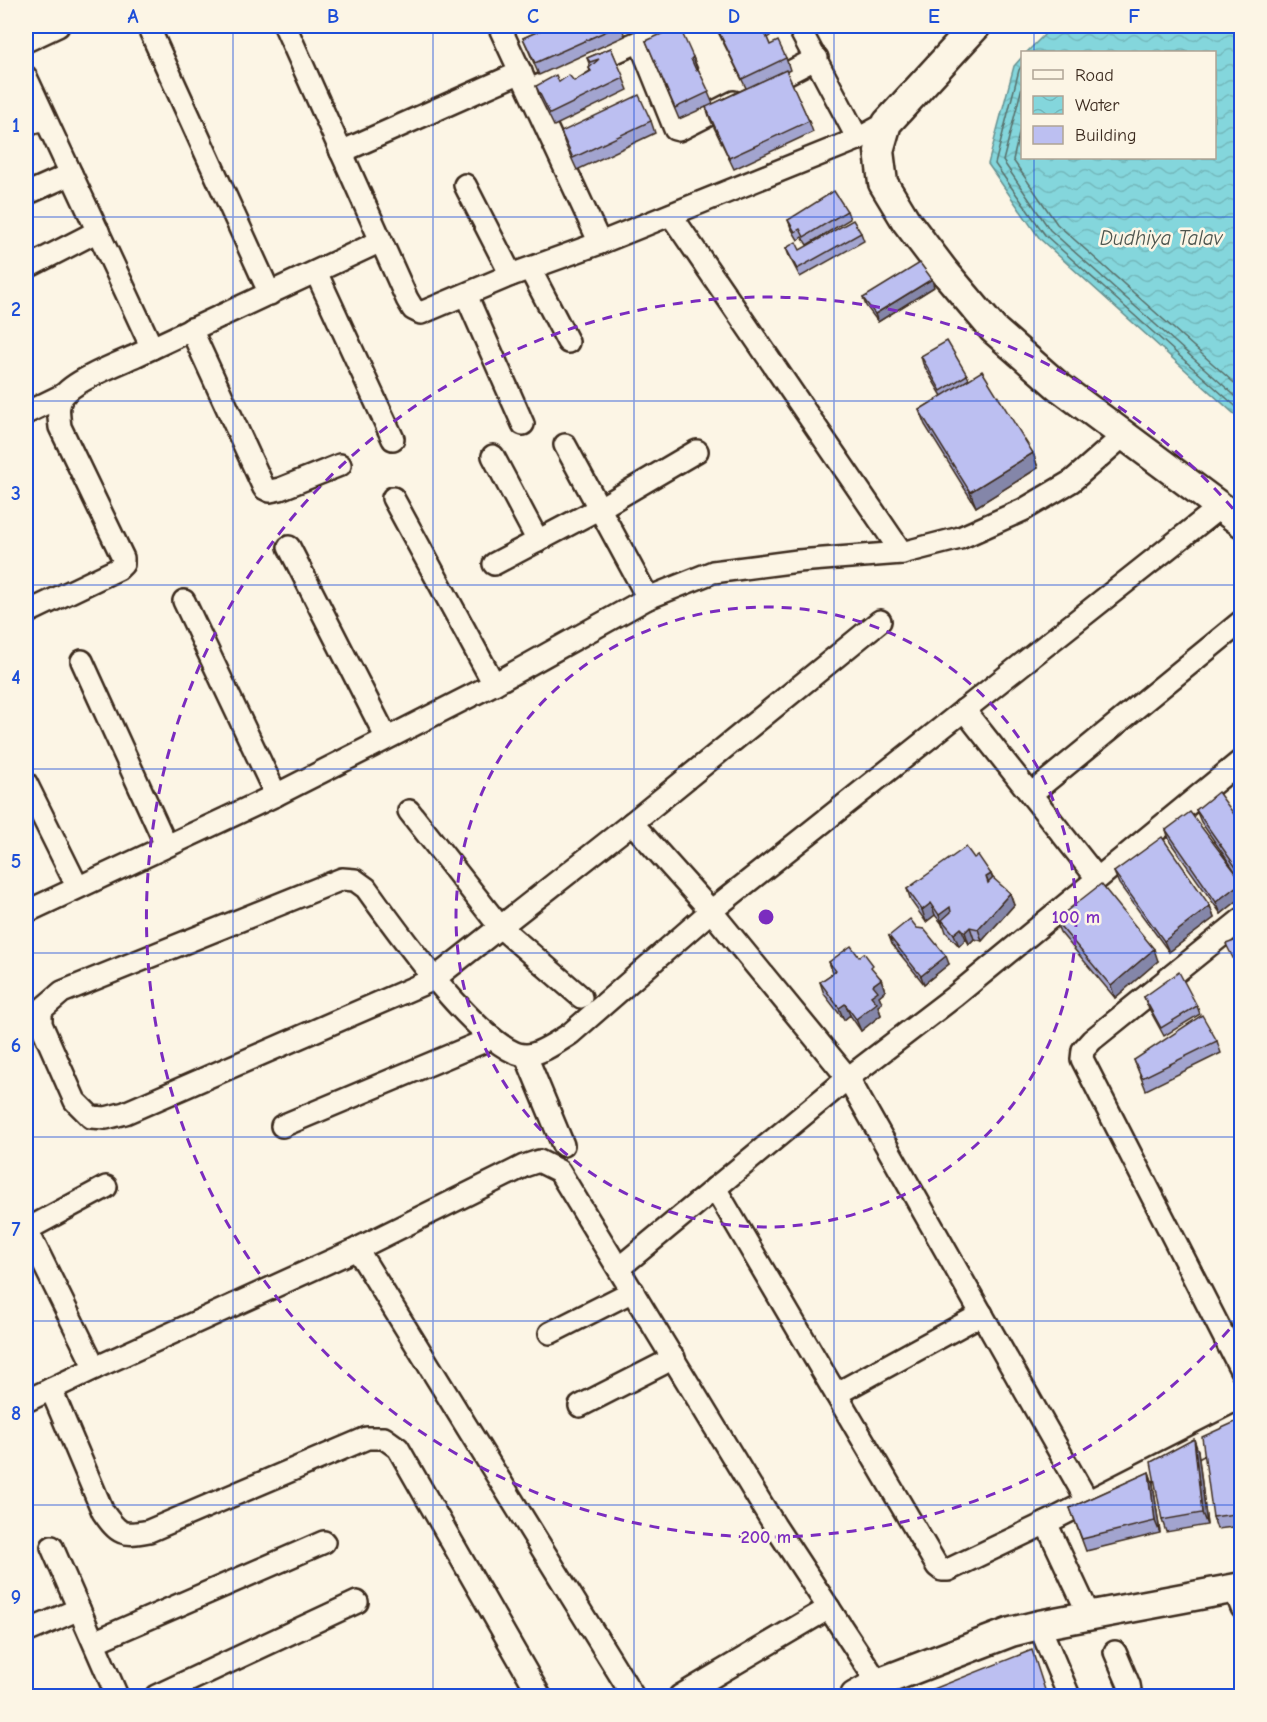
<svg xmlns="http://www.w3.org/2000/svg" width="1267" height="1722" font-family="'Comic Neue',sans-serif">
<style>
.water{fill:url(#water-waves);stroke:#679190;stroke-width:1.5}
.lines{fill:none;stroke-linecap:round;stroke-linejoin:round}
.shore{stroke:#586f6a;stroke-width:1.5}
.minor-casing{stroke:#3b2a1e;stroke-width:26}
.secondary-casing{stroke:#3b2a1e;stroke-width:33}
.minor{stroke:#fcf5e5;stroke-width:21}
.secondary{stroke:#fcf5e5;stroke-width:28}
.wall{fill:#a2a4cf;stroke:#3b2a1e;stroke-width:1.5}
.shaded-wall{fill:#8486a9;stroke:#3b2a1e;stroke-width:1.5}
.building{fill:#bcbff1;stroke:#3b2a1e;stroke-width:1.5}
.grid{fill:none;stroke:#1d4ed8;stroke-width:1.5;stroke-opacity:0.55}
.ring{fill:none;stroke:#7b2cbf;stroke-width:3;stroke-dasharray:10 8}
.labels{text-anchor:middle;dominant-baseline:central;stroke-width:5;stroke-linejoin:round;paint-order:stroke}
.water-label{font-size:21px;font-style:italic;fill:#4d554e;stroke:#fcf5e5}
.centre{fill:#7b2cbf;stroke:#fcf5e5;stroke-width:3}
.ring-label{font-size:18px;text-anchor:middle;font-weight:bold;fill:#7b2cbf;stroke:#fcf5e5;stroke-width:5;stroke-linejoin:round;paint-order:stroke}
.neatline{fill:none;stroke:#1d4ed8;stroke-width:2}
.grid-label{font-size:20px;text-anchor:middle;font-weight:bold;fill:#1d4ed8}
</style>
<defs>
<pattern id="water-waves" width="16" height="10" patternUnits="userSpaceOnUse" patternTransform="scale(1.5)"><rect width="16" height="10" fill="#84d6dc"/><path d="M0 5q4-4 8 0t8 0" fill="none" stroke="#73b8bc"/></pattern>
</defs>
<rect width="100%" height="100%" fill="#fcf5e5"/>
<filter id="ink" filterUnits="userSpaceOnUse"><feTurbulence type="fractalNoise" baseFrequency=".0167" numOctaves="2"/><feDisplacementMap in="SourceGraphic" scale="12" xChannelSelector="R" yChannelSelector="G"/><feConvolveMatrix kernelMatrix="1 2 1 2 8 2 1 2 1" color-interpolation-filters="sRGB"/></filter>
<g filter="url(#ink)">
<path class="water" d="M 1053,26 L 1241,26 L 1241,420 L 1040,239 L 988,164 L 1014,66 L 1022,57 L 1022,158 L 1214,158 L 1214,52 L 1027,52 Z"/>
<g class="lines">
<g class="shore">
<path d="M 1022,66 L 1019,70 L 995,164 L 1045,235 L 1242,412"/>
<path d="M 1022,87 L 1003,161 L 1050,230 L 1242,402"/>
<path d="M 1022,121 L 1013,160 L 1057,224 L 1242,390"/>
</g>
<defs>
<g id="minor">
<path d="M 148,26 L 270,294"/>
<path d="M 285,26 L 407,299 L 413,309 L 421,313 L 511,275 L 600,243 L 858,139 L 887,123"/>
<path d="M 499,26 L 600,243"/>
<path d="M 798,26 L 858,139"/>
<path d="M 26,41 L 58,26"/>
<path d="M 640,42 L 675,129 L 679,130 L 734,102"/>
<path d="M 26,77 L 152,348"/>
<path d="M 761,87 L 817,58"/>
<path d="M 532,89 L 674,26"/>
<path d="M 26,126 L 44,117"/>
<path d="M 341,152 L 521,72"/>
<path d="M 465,185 L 511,275"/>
<path d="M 26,194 L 71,174"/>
<path d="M 671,215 L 902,553"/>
<path d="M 26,268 L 98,231"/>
<path d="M 530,269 L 568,342"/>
<path d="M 316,272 L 393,439"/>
<path d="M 466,295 L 523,424"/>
<path d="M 191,329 L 264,488 L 270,491 L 280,489 L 340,465"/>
<path d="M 26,413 L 63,395"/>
<path d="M 565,445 L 648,598"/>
<path d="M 493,456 L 538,541"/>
<path d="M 393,498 L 494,684"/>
<path d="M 289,547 L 386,737"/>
<path d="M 494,564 L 600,508 L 697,451"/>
<path d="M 184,601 L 276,795"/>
<path d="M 26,613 L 118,569 L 123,564 L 123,558 L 60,427 C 59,416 56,405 63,396 C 73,381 117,364 135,356 C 217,317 299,280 381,241"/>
<path d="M 880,621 L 632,823 L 434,979 L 125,1113 L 106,1118 L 91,1117 L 75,1101 L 41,1024 L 41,1010 L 62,992 L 342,879 L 355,880 L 366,888 C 391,923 484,1054 525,1055 C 537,1056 559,1041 570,1034 L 711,911 L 1220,507"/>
<path d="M 82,661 L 166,845"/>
<path d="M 964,710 L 1097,878"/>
<path d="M 26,783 L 77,886"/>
<path d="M 1031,794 L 1242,621"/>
<path d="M 409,811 L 500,927 L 581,997"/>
<path d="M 632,823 L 711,911 L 848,1078 L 1088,1502"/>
<path d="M 26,912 L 276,795 L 494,684 L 648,598 L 713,572 L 798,561 L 902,553 L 960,538 L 1023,510 L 1072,481 L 1123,436"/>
<path d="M 1242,919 L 1092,1040 L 1083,1050 L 1082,1059 L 1242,1372"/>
<path d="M 526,1056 L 563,1145"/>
<path d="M 282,1126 L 492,1038"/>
<path d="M 715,1188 L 937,1566 L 942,1570 L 948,1570 L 1046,1523 L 1242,1423"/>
<path d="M 26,1228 L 95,1368 L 357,1249 L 524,1166 L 539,1161 L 559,1171 L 775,1526 L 878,1683"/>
<path d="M 26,1230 L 106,1187"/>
<path d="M 357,1249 L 633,1696"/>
<path d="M 619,1268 L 848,1078 L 955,996 L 1242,760"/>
<path d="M 550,1333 L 633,1291"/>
<path d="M 51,1389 L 103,1512 C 119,1535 123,1536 149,1531 L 367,1438 L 384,1438 L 398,1448 L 540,1696"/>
<path d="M 836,1394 L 982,1314"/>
<path d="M 26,1401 L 95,1368"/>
<path d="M 580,1406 L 674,1358"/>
<path d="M 1046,1523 L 1089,1615"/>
<path d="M 52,1547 L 117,1696"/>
<path d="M 1234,1588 L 1242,1608"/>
<path d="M 1039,1625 L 1069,1696"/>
<path d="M 26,1632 L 79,1609"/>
<path d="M 94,1642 L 324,1542"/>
<path d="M 1115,1652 L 1129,1685 L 1131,1696"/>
<path d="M 156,1696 L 357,1602"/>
<path d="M 680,1696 L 829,1608"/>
</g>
<g id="secondary">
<path d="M 976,26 L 887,123 L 879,151 L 883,183 L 906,221 L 944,271 L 993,329 L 1058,386 L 1242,523"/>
<path d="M 855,1696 L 878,1683 L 1011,1632 L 1039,1625 L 1242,1587"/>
</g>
</defs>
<use href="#minor" class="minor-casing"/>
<use href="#secondary" class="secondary-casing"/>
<use href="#minor" class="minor"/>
<use href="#secondary" class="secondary"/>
</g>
<g class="wall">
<path d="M 550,26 L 621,26 L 625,36 L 539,75 L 523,38 Z"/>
<path d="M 715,26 L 767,26 L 770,36 L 767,38 L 770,45 L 786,58 L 790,70 L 786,72 L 809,121 L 813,132 L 734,169 L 710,119 L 706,107 L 679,119 L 646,41 L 693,57 L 713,104 L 746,88 Z"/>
<path d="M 611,48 L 628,90 L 554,126 L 540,98 L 536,86 L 559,82 L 574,81 L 590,71 L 589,68 L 590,66 L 587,58 Z"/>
<path d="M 651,121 L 655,133 L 577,170 L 565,144 L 561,132 Z"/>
<path d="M 847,211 L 850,219 L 807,245 L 802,237 L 798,240 L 791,228 L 788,220 Z"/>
<path d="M 861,233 L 864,241 L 800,277 L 789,256 L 786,248 L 800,250 Z"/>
<path d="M 934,287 L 878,322 L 866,306 L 863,298 Z"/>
<path d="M 921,356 L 967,375 L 969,379 L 1033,453 L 1038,468 L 976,507 L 925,425 L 919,410 L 942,396 L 923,364 Z"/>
<path d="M 1196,810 L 1242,825 L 1242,897 L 1221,914 L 1170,842 L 1166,830 L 1237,874 L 1201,822 Z"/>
<path d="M 974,858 L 991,874 L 993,878 L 1014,905 L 982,941 L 974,939 L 969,944 L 966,939 L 959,946 L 946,932 L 944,926 L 935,915 L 926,922 L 911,901 L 907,889 Z"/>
<path d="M 1114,872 L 1210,906 L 1214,918 L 1169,952 L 1119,884 Z"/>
<path d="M 1055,920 L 1158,961 L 1115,998 L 1060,932 Z"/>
<path d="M 889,936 L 949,964 L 924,984 L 892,944 Z"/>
<path d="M 859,957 L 875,972 L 881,979 L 885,991 L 879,996 L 882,1003 L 878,1006 L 881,1015 L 861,1031 L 850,1015 L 844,1020 L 824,994 L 820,982 L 833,973 L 829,962 Z"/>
<path d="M 1144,997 L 1197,1006 L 1200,1014 L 1164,1036 L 1147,1005 Z"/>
<path d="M 1217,1041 L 1221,1053 L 1146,1090 L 1134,1060 Z"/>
<path d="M 1242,1419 L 1242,1526 L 1217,1529 L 1213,1517 Z"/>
<path d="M 1198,1451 L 1207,1525 L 1166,1532 L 1162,1520 Z"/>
<path d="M 1149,1472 L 1153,1484 L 1160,1533 L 1086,1551 L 1070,1508 Z"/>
</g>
<g class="shaded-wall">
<path d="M 693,57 L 697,69 L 695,71 L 691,59 Z"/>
<path d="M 932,279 L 934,287 L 878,322 L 875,314 Z"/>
<path d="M 1033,453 L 1038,468 L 976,507 L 970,492 Z"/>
<path d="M 991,874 L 995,886 L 991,889 L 986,877 Z"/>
<path d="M 1242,882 L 1242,897 L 1221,914 L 1216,902 Z"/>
<path d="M 1010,893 L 1014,905 L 982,941 L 978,929 Z"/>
<path d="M 931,903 L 935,915 L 926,922 L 922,910 Z"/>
<path d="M 1210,906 L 1214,918 L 1169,952 L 1164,941 Z"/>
<path d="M 950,907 L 954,919 L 942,920 L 943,927 L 939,915 Z"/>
<path d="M 970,927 L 974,939 L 969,944 L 965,932 Z"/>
<path d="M 961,928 L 966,939 L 959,946 L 954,934 Z"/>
<path d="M 1154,949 L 1158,961 L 1115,998 L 1111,986 Z"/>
<path d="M 946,956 L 949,964 L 924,984 L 921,976 Z"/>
<path d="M 881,979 L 885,991 L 879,996 L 882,1003 L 878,1006 L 881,1015 L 861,1031 L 856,1019 L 871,996 L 873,985 Z"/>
<path d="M 845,1004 L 850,1015 L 844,1020 L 839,1008 Z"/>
<path d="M 1194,1439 L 1198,1451 L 1207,1525 L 1202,1513 Z"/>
<path d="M 1149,1472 L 1153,1484 L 1160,1533 L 1155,1521 Z"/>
</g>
<g class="building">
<path d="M 550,26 L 618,26 L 535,63 L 523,38 Z"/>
<path d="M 679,26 L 693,57 L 691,59 L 696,70 L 698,69 L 709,92 L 675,108 L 646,41 Z"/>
<path d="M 716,26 L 763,26 L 762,26 L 770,45 L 778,41 L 786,58 L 742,79 Z"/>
<path d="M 611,48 L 624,78 L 550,114 L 536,86 L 556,75 L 559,82 L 569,75 L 574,81 L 591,71 L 589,68 L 599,59 L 590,62 L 587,58 Z"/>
<path d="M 786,70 L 809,121 L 729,158 L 706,107 Z"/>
<path d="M 639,95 L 651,121 L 573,158 L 561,132 Z"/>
<path d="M 834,191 L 847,211 L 804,237 L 800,229 L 795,232 L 788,220 Z"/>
<path d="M 853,220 L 861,233 L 797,269 L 786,248 L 796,242 L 800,250 Z"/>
<path d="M 920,263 L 932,279 L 875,314 L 863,298 Z"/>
<path d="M 947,341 L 967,375 L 941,391 L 921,356 Z"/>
<path d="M 982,371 L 1033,453 L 970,492 L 919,410 Z"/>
<path d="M 1218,792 L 1242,825 L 1242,876 L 1196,810 Z"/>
<path d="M 1190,812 L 1242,881 L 1242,882 L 1216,902 L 1166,830 Z"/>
<path d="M 1162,837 L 1210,906 L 1164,941 L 1114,872 Z"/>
<path d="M 966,847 L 974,858 L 978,855 L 991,874 L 986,877 L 988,883 L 993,878 L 1010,893 L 978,929 L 970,927 L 965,932 L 961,928 L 954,934 L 942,920 L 951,912 L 950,907 L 939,915 L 931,903 L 922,910 L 907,889 Z"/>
<path d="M 1101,884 L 1154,949 L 1111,986 L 1055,920 Z"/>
<path d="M 910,919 L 917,928 L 924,929 L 946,956 L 921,976 L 889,936 Z"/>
<path d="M 1242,938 L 1242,976 L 1226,944 Z"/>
<path d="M 851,946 L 859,957 L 864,953 L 873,965 L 871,967 L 881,979 L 873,985 L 878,991 L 871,996 L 877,1003 L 856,1019 L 845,1004 L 839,1008 L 820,982 L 836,971 L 829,962 Z"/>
<path d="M 1179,972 L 1197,1006 L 1161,1028 L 1144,997 Z"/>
<path d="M 1202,1015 L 1217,1041 L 1142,1078 L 1134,1060 Z"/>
<path d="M 1242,1419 L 1242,1513 L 1213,1517 L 1202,1437 Z"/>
<path d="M 1194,1439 L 1202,1513 L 1162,1520 L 1151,1462 Z"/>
<path d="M 1149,1472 L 1155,1521 L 1082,1539 L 1070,1508 Z"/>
<path d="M 1032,1650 L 1046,1693 L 1039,1696 L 916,1696 Z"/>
</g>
</g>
<path class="grid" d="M 233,26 L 233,1696M 433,26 L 433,1696M 634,26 L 634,1696M 834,26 L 834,1696M 1034,26 L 1034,52M 1034,158 L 1034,1696M 26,217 L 1242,217M 26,401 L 1242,401M 26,585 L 1242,585M 26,769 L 1242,769M 26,953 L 1242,953M 26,1137 L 1242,1137M 26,1321 L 1242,1321M 26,1505 L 1242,1505"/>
<g class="ring">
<circle cx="766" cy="917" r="310"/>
<path d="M1241 1316A620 620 0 1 1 1241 518"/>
</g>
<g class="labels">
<g class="water-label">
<text x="1161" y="238">Dudhiya Talav</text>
</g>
</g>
<circle cx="766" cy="917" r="9" class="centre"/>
<g class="ring-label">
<text x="1076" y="923">100 m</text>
<text x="766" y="1543">200 m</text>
</g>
<rect width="1267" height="1722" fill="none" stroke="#fcf5e5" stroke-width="66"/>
<rect x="1021" y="51" width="195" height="108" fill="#fcf5e5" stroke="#afa495" stroke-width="1.5"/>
<rect x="1033" y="70" width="30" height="9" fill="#fcf5e5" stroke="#afa495" stroke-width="1.5"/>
<text x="1075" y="81" font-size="18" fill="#3b2a1e">Road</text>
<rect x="1033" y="96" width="30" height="18" fill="url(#water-waves)" stroke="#afa495" stroke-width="1.5"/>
<text x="1075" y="111" font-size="18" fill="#3b2a1e">Water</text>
<rect x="1033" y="126" width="30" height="18" fill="#bcbff1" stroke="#afa495" stroke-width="1.5"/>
<text x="1075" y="141" font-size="18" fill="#3b2a1e">Building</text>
<rect x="33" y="33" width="1201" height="1656" class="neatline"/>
<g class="grid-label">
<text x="133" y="23">A</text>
<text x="333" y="23">B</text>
<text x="533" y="23">C</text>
<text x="734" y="23">D</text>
<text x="934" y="23">E</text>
<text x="1134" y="23">F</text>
<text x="16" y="132">1</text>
<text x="16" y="316">2</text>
<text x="16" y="500">3</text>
<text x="16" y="684">4</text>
<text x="16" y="868">5</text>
<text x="16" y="1052">6</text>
<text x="16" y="1236">7</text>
<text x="16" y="1420">8</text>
<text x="16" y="1604">9</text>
</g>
</svg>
